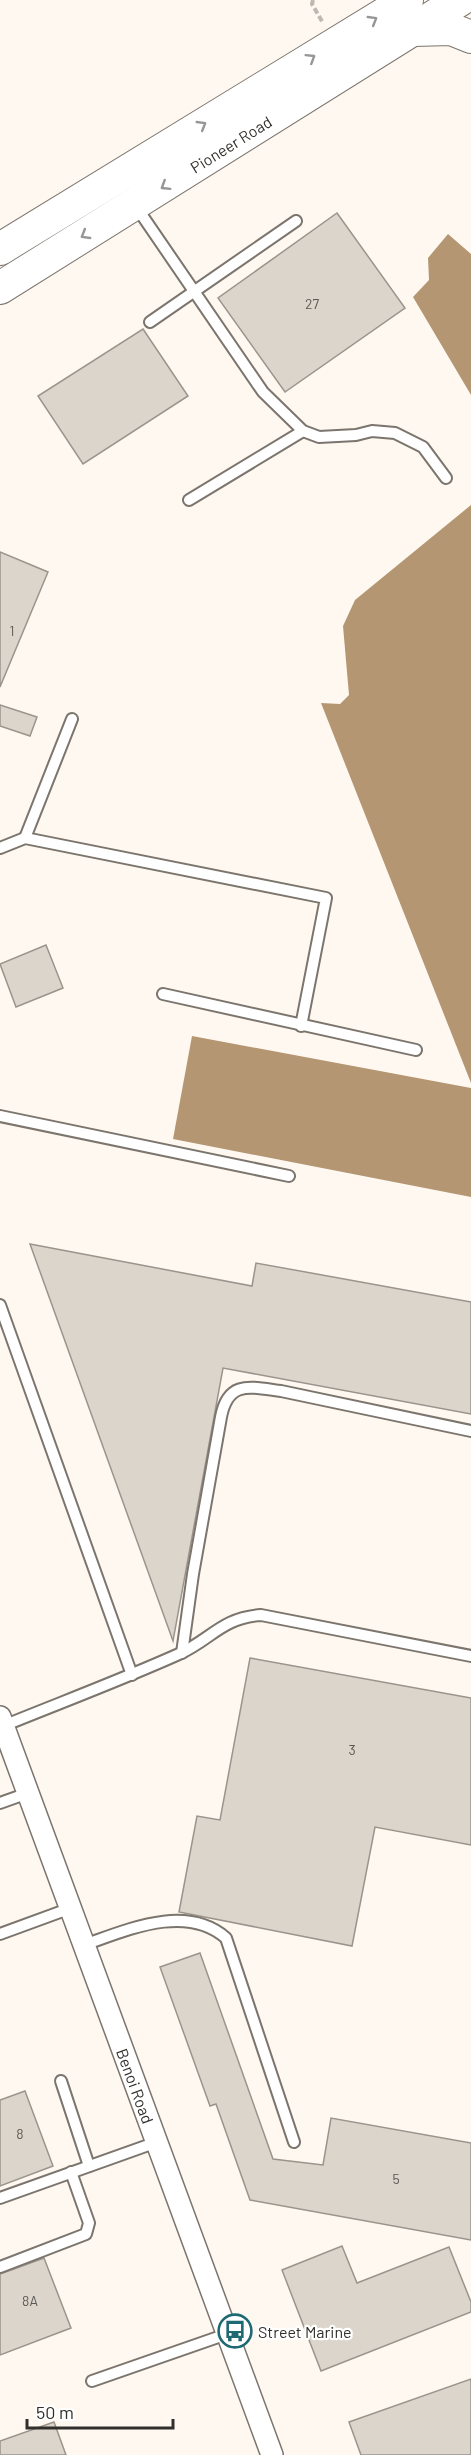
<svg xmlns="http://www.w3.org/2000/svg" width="471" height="2455" font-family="Barlow,sans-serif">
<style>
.water{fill:#b49772}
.building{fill:#dbd5cc;stroke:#9a948c;stroke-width:1.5}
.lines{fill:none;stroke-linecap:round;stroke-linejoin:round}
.lane-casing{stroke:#7b756d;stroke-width:14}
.street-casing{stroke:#7b756d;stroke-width:24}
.primary-casing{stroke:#7b756d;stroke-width:34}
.path{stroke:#bdb8b1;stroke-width:4;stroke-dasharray:6 3;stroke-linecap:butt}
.lane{stroke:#fff;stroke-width:10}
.street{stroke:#fff;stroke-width:21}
.primary{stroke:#fff;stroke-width:32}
.oneway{stroke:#989695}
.labels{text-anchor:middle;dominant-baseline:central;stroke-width:4.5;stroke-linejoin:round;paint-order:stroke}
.number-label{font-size:14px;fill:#5c5853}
.street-label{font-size:16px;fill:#312e2b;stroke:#fff}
.poi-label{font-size:16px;fill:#312e2b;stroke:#fff;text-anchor:start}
</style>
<rect width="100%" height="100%" fill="#fff8f0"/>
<g class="water">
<path d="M 448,234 L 471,254 L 471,395 L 413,297 L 429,280 L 428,258 Z"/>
<path d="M 471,505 L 471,1083 L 321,703 L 340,704 L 349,695 L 343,626 L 355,600 Z"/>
<path d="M 192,1036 L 471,1088 L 471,1197 L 173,1139 Z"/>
</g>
<g class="building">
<path d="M 337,213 L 405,308 L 285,392 L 218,298 Z"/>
<path d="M 143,329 L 188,396 L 83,464 L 38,396 Z"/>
<path d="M 0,552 L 48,572 L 0,687 Z"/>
<path d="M 0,705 L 37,717 L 30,736 L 0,726 Z"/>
<path d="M 46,945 L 63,988 L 16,1007 L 0,964 Z"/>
<path d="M 30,1244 L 252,1286 L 256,1263 L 471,1302 L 471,1414 L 223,1368 L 173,1641 Z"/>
<path d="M 250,1658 L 471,1698 L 471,1845 L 375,1827 L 352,1946 L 179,1912 L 197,1816 L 220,1820 Z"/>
<path d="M 200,1953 L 273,2159 L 323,2165 L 331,2118 L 471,2143 L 471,2240 L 250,2200 L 216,2104 L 210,2106 L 160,1967 Z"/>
<path d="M 25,2091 L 53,2166 L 0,2186 L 0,2100 Z"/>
<path d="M 342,2246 L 357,2283 L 449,2247 L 471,2302 L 471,2312 L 321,2371 L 282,2270 Z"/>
<path d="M 44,2258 L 71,2328 L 0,2355 L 0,2274 Z"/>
<path d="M 471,2379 L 471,2455 L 361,2455 L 349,2422 Z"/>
<path d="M 54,2422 L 66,2455 L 0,2455 L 0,2441 Z"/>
</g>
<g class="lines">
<defs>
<g id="lane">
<path d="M 135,205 L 263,392 L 303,431 L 319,437 L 356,435 L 372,431 L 395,433 L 423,447 L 446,478"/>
<path d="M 150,322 L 296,221"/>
<path d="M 189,500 L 303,431"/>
<path d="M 25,838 L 72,719"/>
<path d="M 0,848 L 25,838 L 326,898 L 301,1026"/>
<path d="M 163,994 L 416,1050"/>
<path d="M 0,1116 L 289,1176"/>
<path d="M 0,1305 L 132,1675"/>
<path d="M 182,1653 L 193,1574 L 221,1417 C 228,1380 250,1387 281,1391 L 471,1431"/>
<path d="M 3,1726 C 62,1702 121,1680 179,1654 C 212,1639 221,1618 261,1615 L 471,1656"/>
<path d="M 0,1803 L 28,1793"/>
<path d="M 0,1934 L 71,1908"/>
<path d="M 84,1945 C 127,1930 186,1903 226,1938 L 294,2142"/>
<path d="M 61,2081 L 89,2166"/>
<path d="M 0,2198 L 157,2142"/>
<path d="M 0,2267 L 86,2234 L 89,2223 L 71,2172"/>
<path d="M 92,2381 L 227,2334"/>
</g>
<g id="street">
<path id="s1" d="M 0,1717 L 272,2455"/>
</g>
<g id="primary">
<path d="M 413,30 L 451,29 L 471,37"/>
<path d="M 0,249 L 407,0"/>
<path id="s2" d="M 0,288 L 460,0"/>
</g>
</defs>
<use href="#lane" class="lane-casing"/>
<use href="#street" class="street-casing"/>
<use href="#primary" class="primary-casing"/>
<path class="path" d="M 313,0 L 312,4 L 323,23"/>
<use href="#lane" class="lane"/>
<use href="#street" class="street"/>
<use href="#primary" class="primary"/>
</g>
<defs><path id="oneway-chevron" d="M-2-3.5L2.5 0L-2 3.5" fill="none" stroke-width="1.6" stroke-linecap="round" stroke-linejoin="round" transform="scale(1.5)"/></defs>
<g class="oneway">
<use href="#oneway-chevron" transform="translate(373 20) rotate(-31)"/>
<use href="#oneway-chevron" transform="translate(311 58) rotate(-32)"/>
<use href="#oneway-chevron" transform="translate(202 125) rotate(-31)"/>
<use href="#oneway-chevron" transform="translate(165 186) rotate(148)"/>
<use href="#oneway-chevron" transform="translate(85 235) rotate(149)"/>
</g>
<defs>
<symbol id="bus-ring" viewBox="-11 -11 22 22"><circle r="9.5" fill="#fff" stroke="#1e6972" stroke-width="1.5"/><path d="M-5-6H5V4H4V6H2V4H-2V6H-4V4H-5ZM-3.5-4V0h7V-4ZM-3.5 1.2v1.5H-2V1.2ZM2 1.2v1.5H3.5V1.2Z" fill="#1e6972"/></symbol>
</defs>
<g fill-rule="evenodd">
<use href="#bus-ring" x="216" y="2312" width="38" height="38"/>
</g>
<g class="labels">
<g class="number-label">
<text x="312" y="303">27</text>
<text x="12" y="630">1</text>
<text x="352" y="1749">3</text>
<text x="20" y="2133">8</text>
<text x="396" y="2178">5</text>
<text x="30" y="2300">8A</text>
</g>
<g class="street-label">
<text stroke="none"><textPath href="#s2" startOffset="272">Pioneer Road</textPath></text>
<text stroke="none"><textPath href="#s1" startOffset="393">Benoi Road</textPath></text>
</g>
<g class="poi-label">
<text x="258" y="2331">Street Marine</text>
</g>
</g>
<path d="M27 2419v9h146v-9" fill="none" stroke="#312e2b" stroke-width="3"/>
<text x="36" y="2419" font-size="18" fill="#312e2b" stroke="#ffffff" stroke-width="4.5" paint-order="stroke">50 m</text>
</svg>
